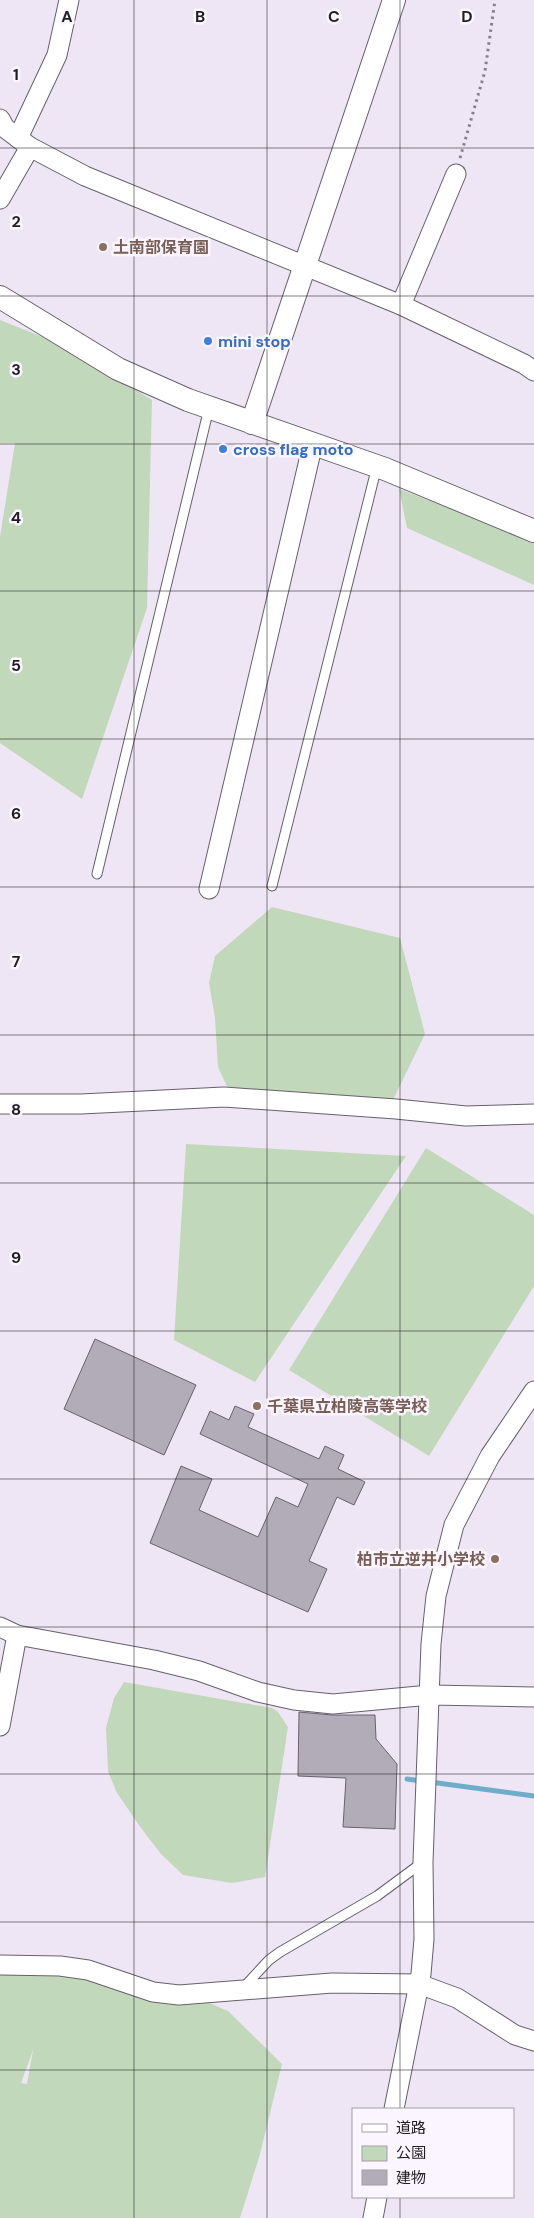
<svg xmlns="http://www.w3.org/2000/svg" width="534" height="2218" font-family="'DM Sans','Noto Sans JP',sans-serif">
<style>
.green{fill:#c2d8ba;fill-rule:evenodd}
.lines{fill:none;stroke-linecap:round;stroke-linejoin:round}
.stream{stroke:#6dadca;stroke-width:5}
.building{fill:#b2abb8;stroke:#69626e}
.service-casing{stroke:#67606c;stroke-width:11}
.minor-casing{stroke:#67606c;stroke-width:21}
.tertiary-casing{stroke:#67606c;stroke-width:24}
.path{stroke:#86808a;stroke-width:3;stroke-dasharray:2.5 4;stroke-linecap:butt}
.service{stroke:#fff;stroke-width:9}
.minor{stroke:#fff;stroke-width:19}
.tertiary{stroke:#fff;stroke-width:22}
.grid{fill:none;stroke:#211e23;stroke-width:1;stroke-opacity:0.55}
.education-dot{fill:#8d6e63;stroke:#faf5fe;stroke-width:2}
.shop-dot{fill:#3f7fe0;stroke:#faf5fe;stroke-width:2}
.labels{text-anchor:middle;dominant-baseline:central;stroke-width:5;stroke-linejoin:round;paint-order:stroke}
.education-label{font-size:16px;font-weight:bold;fill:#785e54;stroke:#faf5fe;text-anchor:start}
.shop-label{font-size:16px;font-weight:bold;fill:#366cbe;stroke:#faf5fe;text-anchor:start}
.grid-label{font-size:16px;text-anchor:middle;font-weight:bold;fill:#211e23;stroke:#faf5fe;stroke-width:5;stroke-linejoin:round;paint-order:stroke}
</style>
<rect width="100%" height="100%" fill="#efe6f5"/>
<g class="green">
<path d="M 0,320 L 65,346 L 152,400 L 147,608 L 82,799 L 0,743 L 0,537 L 15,443 L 0,443 Z"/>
<path d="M 399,489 L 534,541 L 534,585 L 407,528 Z"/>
<path d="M 272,907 L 400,938 L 425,1034 L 392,1102 L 231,1095 L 218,1067 L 215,1018 L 209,983 L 215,956 Z"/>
<path d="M 186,1144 L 406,1156 L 255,1382 L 174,1340 Z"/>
<path d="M 426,1148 L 534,1215 L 534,1286 L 429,1456 L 289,1370 Z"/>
<path d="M 124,1682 L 272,1708 L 278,1712 L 288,1727 L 265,1877 L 232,1883 L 183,1875 L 161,1854 L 141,1828 L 117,1793 L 108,1771 L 106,1728 L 114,1698 Z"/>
<path d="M 0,1971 L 86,1977 L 200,1999 L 228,2011 L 282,2064 L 260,2154 L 240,2218 L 0,2218 ZM 33,2050 L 27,2084 L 21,2083 Z"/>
</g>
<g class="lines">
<g class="stream">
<path d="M 407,1779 L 421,1781"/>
<path d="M 430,1782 L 534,1796"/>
</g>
</g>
<g class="building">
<path d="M 95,1339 L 196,1385 L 164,1455 L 64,1409 Z"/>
<path d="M 235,1406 L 254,1414 L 248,1427 L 319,1459 L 325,1446 L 344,1455 L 338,1469 L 365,1482 L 354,1505 L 337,1497 L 309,1561 L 327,1569 L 308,1612 L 150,1543 L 181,1466 L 212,1479 L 199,1510 L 258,1537 L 276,1497 L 298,1507 L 308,1484 L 200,1434 L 210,1411 L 229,1420 Z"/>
<path d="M 299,1712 L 332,1715 L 375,1715 L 376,1739 L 397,1764 L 395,1829 L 343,1827 L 346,1778 L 298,1776 Z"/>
</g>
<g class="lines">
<defs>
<g id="service">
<path d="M 97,874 L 209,408"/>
<path d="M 272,886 L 377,466"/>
<path d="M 244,1987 L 269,1960 L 280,1952 L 377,1896 L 423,1862"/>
</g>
<g id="minor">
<path d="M 0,119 L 5,128 L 30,147 L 85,176 L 401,305 L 524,364 L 534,371"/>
<path d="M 18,138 L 57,55 L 69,0"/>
<path d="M 0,199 L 30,147"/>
<path d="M 401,305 L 456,174"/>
<path d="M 209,889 L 313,443"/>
<path d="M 0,1104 L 81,1104 L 224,1097 L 396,1109 L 466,1116 L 534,1114"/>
<path d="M 0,1627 L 17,1635 L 154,1660 L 199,1671 L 258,1692 L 294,1700 L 333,1704 L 430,1695 L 534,1697"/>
<path d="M 0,1726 L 17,1635"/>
<path d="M 0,1965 L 60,1966 L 88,1970 L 153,1992 L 179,1995 L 332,1983 L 419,1984 L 457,1998 L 515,2035 L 534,2041"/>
<path d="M 394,2109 L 421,1974 L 424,1939 L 423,1862 L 431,1644 L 436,1596 L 454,1525 L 490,1456 L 534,1391"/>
<path d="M 373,2218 L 377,2197"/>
</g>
<g id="tertiary">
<path d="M 0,297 L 118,369 L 188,400 L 385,469 L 534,531"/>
<path d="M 252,423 L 394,0"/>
</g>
</defs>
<use href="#service" class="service-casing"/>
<use href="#minor" class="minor-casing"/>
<use href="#tertiary" class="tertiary-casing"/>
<path class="path" d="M 460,158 L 485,71 L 495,0"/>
<use href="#service" class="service"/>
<use href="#minor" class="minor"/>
<use href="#tertiary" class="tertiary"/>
</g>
<path class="grid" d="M 134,0 L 134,2218M 267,0 L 267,2218M 400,0 L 400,2109M 0,148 L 534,148M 0,296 L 534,296M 0,444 L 534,444M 0,591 L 534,591M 0,739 L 534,739M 0,887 L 534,887M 0,1035 L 534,1035M 0,1183 L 534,1183M 0,1331 L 534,1331M 0,1479 L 534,1479M 0,1627 L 534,1627M 0,1774 L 534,1774M 0,1922 L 534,1922M 0,2070 L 534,2070M 400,2197 L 400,2218"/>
<g class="education-dot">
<circle cx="103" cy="247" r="5"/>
<circle cx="257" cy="1406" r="5"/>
<circle cx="495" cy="1559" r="5"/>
</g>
<g class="shop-dot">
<circle cx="208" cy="341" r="5"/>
<circle cx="223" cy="449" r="5"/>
</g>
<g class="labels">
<g class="education-label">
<text x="113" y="247">土南部保育園</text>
<text x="267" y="1406">千葉県立柏陵高等学校</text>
<text x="485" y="1559" text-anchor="end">柏市立逆井小学校</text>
</g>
<g class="shop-label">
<text x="218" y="341">mini stop</text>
<text x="233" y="449">cross flag moto</text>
</g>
</g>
<g class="grid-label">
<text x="67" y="22">A</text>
<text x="200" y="22">B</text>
<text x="334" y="22">C</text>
<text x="467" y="22">D</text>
<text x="16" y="80">1</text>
<text x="16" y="227">2</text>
<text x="16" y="375">3</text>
<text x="16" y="523">4</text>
<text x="16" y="671">5</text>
<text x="16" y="819">6</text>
<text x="16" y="967">7</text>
<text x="16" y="1115">8</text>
<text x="16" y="1263">9</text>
</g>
<rect x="352" y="2108" width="162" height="90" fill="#faf5fe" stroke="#a39fa6"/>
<rect x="362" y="2124" width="25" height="8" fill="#ffffff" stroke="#a39fa6"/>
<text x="396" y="2133" font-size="15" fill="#211e23">道路</text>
<rect x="362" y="2146" width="25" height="15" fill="#c2d8ba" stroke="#a39fa6"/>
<text x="396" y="2158" font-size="15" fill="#211e23">公園</text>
<rect x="362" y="2170" width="25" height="15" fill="#b2abb8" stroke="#a39fa6"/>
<text x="396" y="2183" font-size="15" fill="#211e23">建物</text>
</svg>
